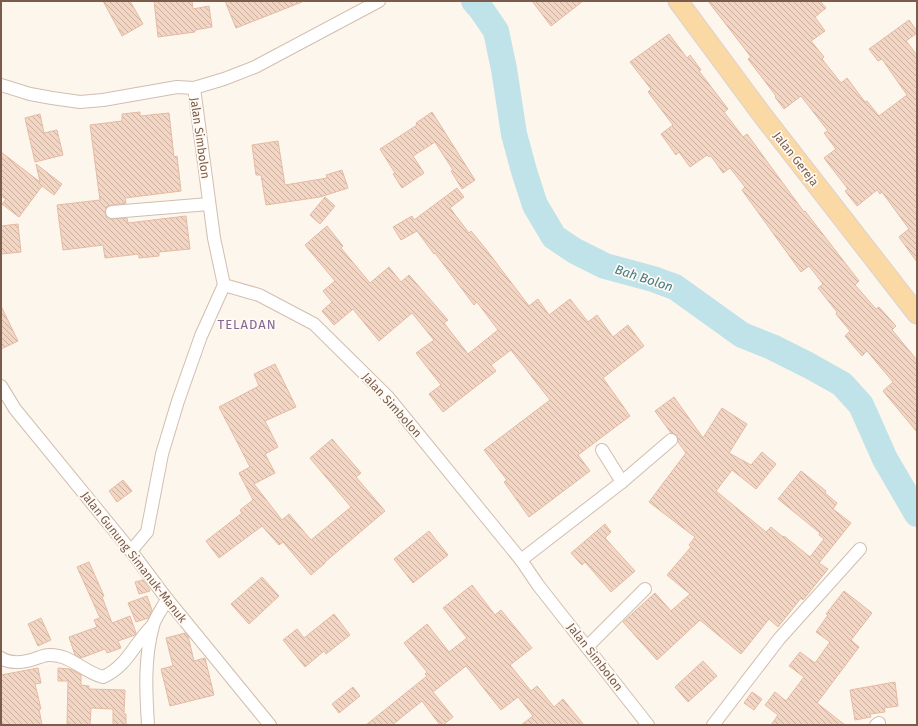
<svg xmlns="http://www.w3.org/2000/svg" width="918" height="726" font-family="'Fira Sans',sans-serif">
<style>
.lines{fill:none;stroke-linecap:round;stroke-linejoin:round}
.river{stroke:#bfe3e8;stroke-width:26}
.building{fill:url(#building-back-hatch);stroke:#e6bba3}
.street-casing{stroke:#d1beb0;stroke-width:14}
.primary-casing{stroke:#dad1cd;stroke-width:21}
.street{stroke:#fff;stroke-width:12}
.primary{stroke:#fbd9a5;stroke-width:19}
.labels{text-anchor:middle;dominant-baseline:central;stroke-width:3.5;stroke-linejoin:round;paint-order:stroke}
.street-label{font-size:12px;fill:#7a5c4d;stroke:#fffaf3}
.water-label{font-size:13px;font-style:italic;fill:#437c86;stroke:#fffaf3}
.neighbourhood-label{font-size:13px;letter-spacing:1px;fill:#846695;stroke:#fffaf3}
</style>
<defs>
<pattern id="building-back-hatch" width="6" height="6" patternUnits="userSpaceOnUse"><rect width="6" height="6" fill="#f3d5c3"/><path d="M-1 5l2 2M0 0l6 6M5-1l2 2" fill="none" stroke="#cab0a1"/></pattern>
</defs>
<rect width="100%" height="100%" fill="#fdf6ec"/>
<g class="lines">
<path class="river" d="M 474,1 L 481,9 L 496,31 L 504,69 L 514,134 L 524,171 L 535,205 L 554,237 L 575,251 L 605,266 L 653,279 L 675,287 L 742,335 L 772,347 L 808,365 L 842,384 L 861,405 L 885,459 L 917,514"/>
</g>
<g class="building">
<path d="M 103,1 L 130,1 L 143,24 L 122,36 Z"/>
<path d="M 154,1 L 192,1 L 193,9 L 209,6 L 212,27 L 195,30 L 195,32 L 158,37 Z"/>
<path d="M 225,1 L 302,1 L 302,2 L 236,28 Z"/>
<path d="M 532,1 L 583,1 L 551,26 Z"/>
<path d="M 708,1 L 820,1 L 826,8 L 815,17 L 825,31 L 811,41 L 824,57 L 822,59 L 841,83 L 847,78 L 865,102 L 867,101 L 879,116 L 907,95 L 882,59 L 878,61 L 869,49 L 909,20 L 917,31 L 917,33 L 906,41 L 917,55 L 917,262 L 899,237 L 909,229 L 882,192 L 880,194 L 877,190 L 857,206 L 845,191 L 848,189 L 824,158 L 836,149 L 824,133 L 828,131 L 801,96 L 784,109 L 775,97 L 776,96 L 748,59 L 751,57 Z"/>
<path d="M 669,34 L 687,58 L 690,55 L 701,70 L 699,71 L 728,109 L 724,112 L 743,137 L 747,134 L 804,212 L 805,211 L 859,281 L 855,285 L 876,309 L 879,307 L 896,326 L 892,330 L 917,360 L 917,432 L 883,391 L 893,382 L 867,351 L 862,356 L 845,336 L 850,331 L 836,314 L 837,312 L 818,288 L 823,284 L 809,266 L 801,272 L 742,190 L 745,187 L 730,168 L 723,173 L 711,156 L 709,157 L 707,155 L 690,167 L 679,152 L 676,155 L 661,134 L 673,125 L 648,92 L 651,89 L 630,62 Z"/>
<path d="M 140,112 L 140,116 L 169,113 L 174,157 L 177,156 L 181,191 L 125,198 L 126,203 L 107,206 L 105,212 L 106,216 L 108,219 L 112,219 L 127,218 L 128,223 L 186,216 L 190,249 L 159,252 L 159,256 L 139,258 L 139,254 L 105,258 L 103,245 L 63,250 L 57,205 L 100,200 L 90,125 L 122,121 L 122,114 Z"/>
<path d="M 432,112 L 475,180 L 462,189 L 451,171 L 453,170 L 435,142 L 413,156 L 424,173 L 402,188 L 393,174 L 395,173 L 380,149 L 417,125 L 416,123 Z"/>
<path d="M 40,114 L 44,133 L 57,130 L 63,155 L 35,162 L 25,118 Z"/>
<path d="M 278,141 L 285,185 L 327,178 L 326,175 L 342,170 L 348,188 L 320,197 L 266,205 L 261,175 L 256,175 L 252,145 Z"/>
<path d="M 1,152 L 40,182 L 36,164 L 62,184 L 54,195 L 42,186 L 19,217 L 2,204 L 6,199 L 1,196 Z"/>
<path d="M 457,188 L 464,197 L 450,208 L 469,233 L 471,231 L 485,248 L 529,306 L 538,299 L 549,315 L 570,299 L 588,322 L 597,315 L 613,337 L 628,325 L 644,346 L 603,378 L 630,416 L 578,455 L 590,471 L 529,517 L 504,482 L 507,480 L 484,450 L 550,400 L 511,350 L 491,365 L 496,371 L 443,412 L 429,394 L 441,385 L 416,353 L 434,340 L 412,313 L 379,341 L 353,309 L 334,325 L 322,311 L 332,302 L 323,291 L 335,281 L 305,245 L 327,226 L 343,246 L 341,248 L 370,283 L 389,267 L 401,282 L 409,275 L 448,320 L 444,323 L 468,354 L 498,330 L 477,302 L 474,305 L 435,253 L 434,254 L 417,231 L 401,240 L 393,227 L 412,216 L 414,220 Z"/>
<path d="M 325,197 L 335,206 L 320,224 L 310,215 Z"/>
<path d="M 18,224 L 21,252 L 1,254 L 1,226 Z"/>
<path d="M 1,306 L 18,341 L 1,349 Z"/>
<path d="M 275,364 L 296,407 L 265,421 L 278,447 L 265,454 L 275,473 L 254,484 L 282,520 L 289,514 L 311,540 L 351,507 L 310,458 L 332,439 L 361,473 L 356,477 L 385,511 L 325,562 L 325,563 L 311,575 L 283,542 L 279,545 L 262,526 L 219,558 L 206,541 L 242,513 L 240,510 L 253,500 L 239,473 L 250,467 L 219,407 L 259,386 L 254,374 Z"/>
<path d="M 674,397 L 703,438 L 722,408 L 747,424 L 729,453 L 751,465 L 762,452 L 776,464 L 756,489 L 732,470 L 716,491 L 766,532 L 771,527 L 783,537 L 784,536 L 810,557 L 824,539 L 819,535 L 820,533 L 778,499 L 801,471 L 826,491 L 825,493 L 837,503 L 833,509 L 851,523 L 819,563 L 828,569 L 803,600 L 801,598 L 778,627 L 769,619 L 741,654 L 700,620 L 657,660 L 623,622 L 655,593 L 671,611 L 690,594 L 667,575 L 691,547 L 689,545 L 695,537 L 649,502 L 686,453 L 678,442 L 677,435 L 671,433 L 655,411 Z"/>
<path d="M 123,480 L 132,491 L 117,502 L 109,491 Z"/>
<path d="M 605,524 L 611,532 L 605,538 L 635,571 L 611,592 L 585,562 L 582,565 L 571,553 Z"/>
<path d="M 429,531 L 448,555 L 413,583 L 394,559 Z"/>
<path d="M 89,562 L 104,596 L 102,597 L 112,623 L 130,616 L 136,633 L 135,635 L 118,641 L 121,648 L 107,653 L 105,649 L 81,658 L 75,655 L 69,637 L 97,627 L 94,620 L 100,618 L 77,567 Z"/>
<path d="M 262,577 L 279,596 L 249,624 L 231,604 Z"/>
<path d="M 143,580 L 149,588 L 150,591 L 139,594 L 135,582 Z"/>
<path d="M 472,585 L 495,615 L 501,610 L 532,648 L 510,665 L 531,691 L 537,686 L 554,707 L 563,699 L 584,725 L 521,725 L 533,716 L 518,697 L 501,710 L 466,666 L 433,692 L 453,717 L 443,725 L 440,725 L 422,701 L 392,725 L 366,725 L 427,676 L 425,674 L 427,672 L 404,643 L 427,624 L 449,652 L 467,638 L 443,608 Z"/>
<path d="M 844,591 L 872,613 L 851,640 L 859,647 L 817,703 L 845,725 L 771,725 L 778,715 L 765,705 L 775,692 L 786,701 L 804,677 L 789,666 L 800,652 L 815,663 L 830,642 L 816,632 L 828,615 L 826,614 Z"/>
<path d="M 147,596 L 152,610 L 148,618 L 136,622 L 128,603 Z"/>
<path d="M 334,614 L 350,635 L 326,654 L 324,651 L 305,667 L 283,640 L 297,629 L 304,638 Z"/>
<path d="M 41,618 L 51,640 L 38,646 L 28,624 Z"/>
<path d="M 185,633 L 188,636 L 194,661 L 205,658 L 214,695 L 170,706 L 161,669 L 173,666 L 166,638 Z"/>
<path d="M 703,661 L 717,676 L 688,702 L 675,687 Z"/>
<path d="M 38,668 L 41,683 L 35,684 L 41,709 L 39,709 L 42,725 L 1,725 L 1,675 Z"/>
<path d="M 58,668 L 70,669 L 81,675 L 81,685 L 89,686 L 89,689 L 125,690 L 124,714 L 126,714 L 126,725 L 113,725 L 113,709 L 91,708 L 90,725 L 67,725 L 68,681 L 58,681 Z"/>
<path d="M 895,682 L 898,706 L 884,708 L 885,712 L 870,714 L 871,717 L 855,720 L 850,690 Z"/>
<path d="M 353,687 L 360,696 L 339,713 L 332,704 Z"/>
<path d="M 752,692 L 762,699 L 754,710 L 744,703 Z"/>
</g>
<g class="lines">
<defs>
<g id="street">
<path d="M 1,85 L 30,94 L 52,98 L 80,102 L 103,100 L 177,87 L 194,88 L 224,79 L 255,67 L 379,1"/>
<path d="M 194,88 L 214,238 L 224,285 L 259,295 L 314,324 L 388,397 L 521,560 L 538,585 L 648,725"/>
<path d="M 112,212 L 209,204"/>
<path d="M 1,386 L 15,409 L 131,551 L 167,599 L 270,725"/>
<path d="M 602,450 L 622,482"/>
<path d="M 131,551 L 147,532 L 162,454 L 178,401 L 201,336 L 224,285"/>
<path d="M 521,560 L 622,482 L 671,440"/>
<path d="M 587,647 L 645,589"/>
<path d="M 1,658 C 12,665 27,662 40,657 C 43,656 45,655 49,655 C 70,654 83,672 103,677 C 128,666 134,643 153,625"/>
<path d="M 148,725 C 146,693 144,658 153,626 C 155,617 163,608 167,599"/>
<path d="M 713,725 L 779,639 L 860,549"/>
<path d="M 876,725 L 879,723"/>
</g>
<path id="primary" d="M 678,1 L 763,116 L 917,314"/>
</defs>
<use href="#street" class="street-casing"/>
<use href="#primary" class="primary-casing"/>
<use href="#street" class="street"/>
<use href="#primary" class="primary"/>
</g>
<g class="labels">
<g class="street-label">
<text transform="translate(200 138) rotate(82)">Jalan Simbolon</text>
<text transform="translate(796 159) rotate(52)">Jalan Gereja</text>
<text transform="translate(392 405) rotate(48)">Jalan Simbolon</text>
<text transform="translate(134 557) rotate(52)">Jalan Gunung Simanuk-Manuk</text>
<text transform="translate(595 657) rotate(52)">Jalan Simbolon</text>
</g>
<g class="water-label">
<text transform="translate(644 278) rotate(18)">Bah Bolon</text>
</g>
<g class="neighbourhood-label">
<text x="247" y="324">TELADAN</text>
</g>
</g>
<rect width="918" height="726" fill="none" stroke="#7a5c4d" stroke-width="4"/>
</svg>
